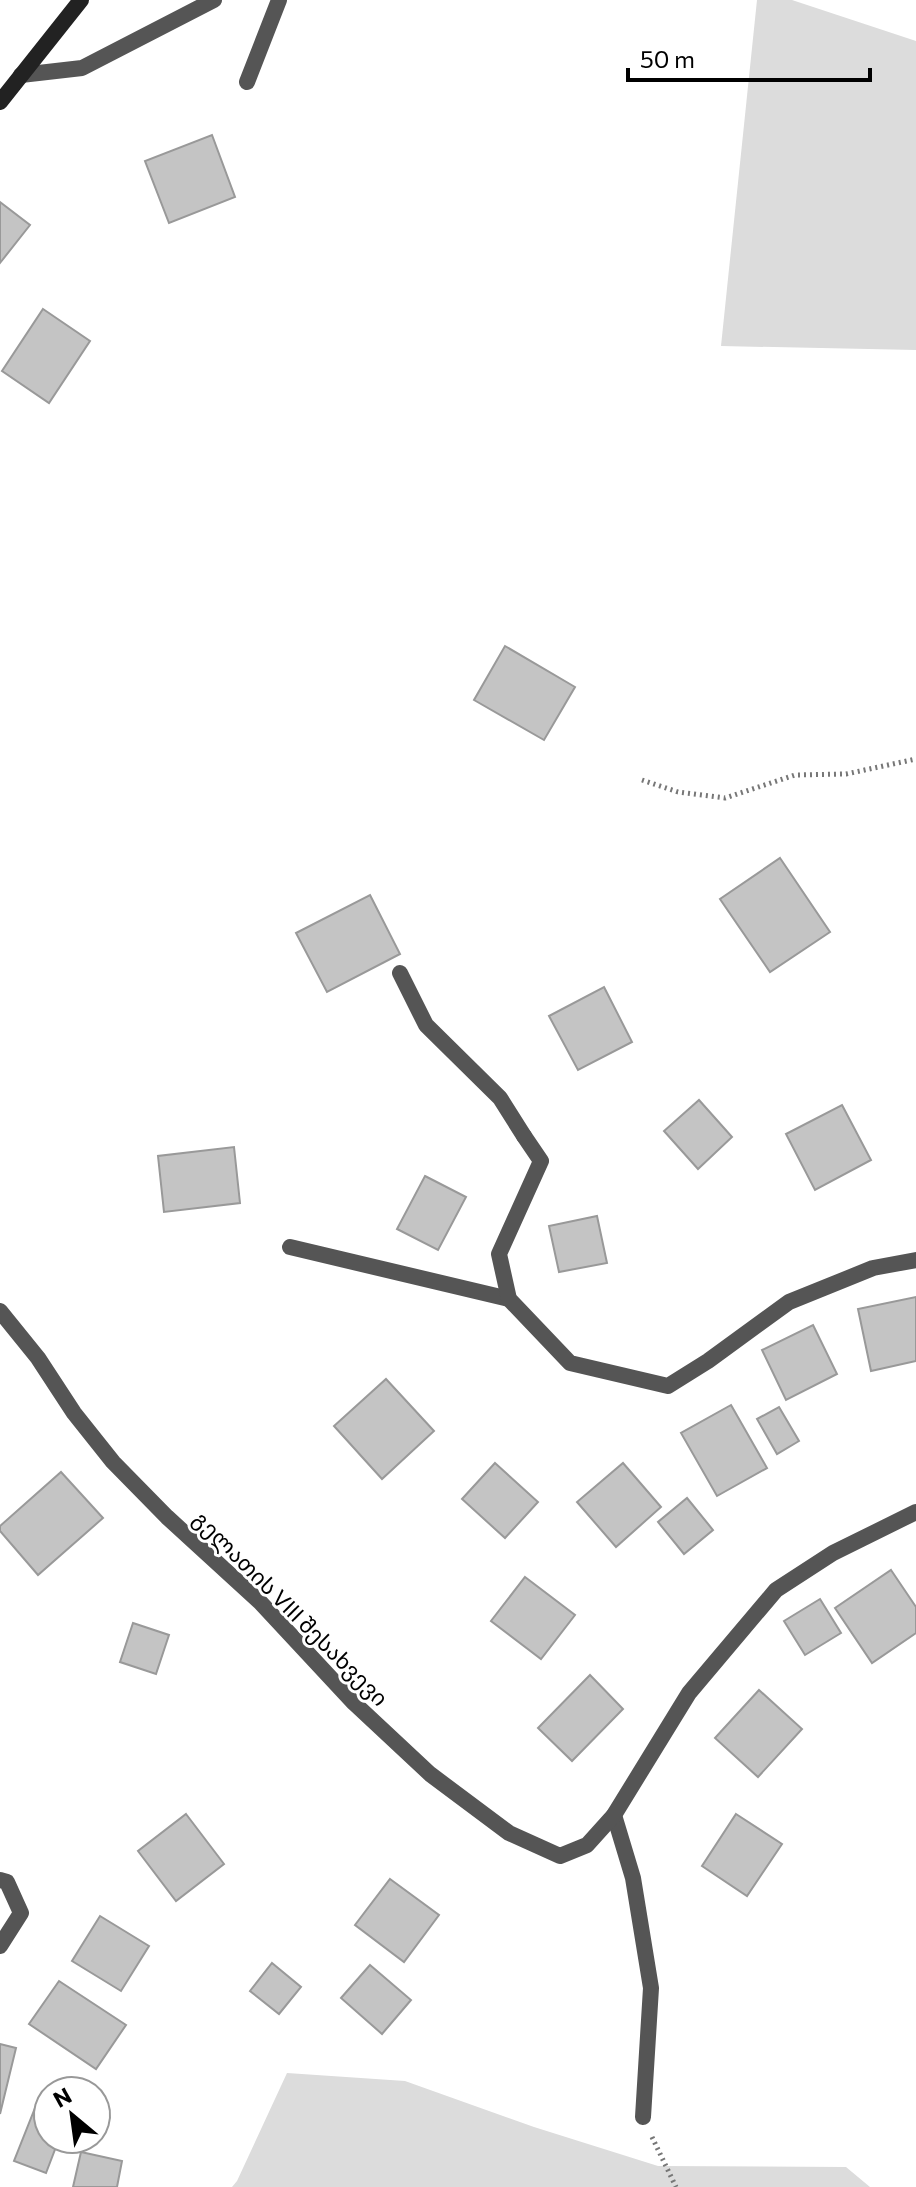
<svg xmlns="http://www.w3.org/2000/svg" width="916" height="2187" font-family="Commissioner,'Noto Sans Georgian',sans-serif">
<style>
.green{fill:#dcdcdc}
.building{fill:#c4c4c4;stroke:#999;stroke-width:2}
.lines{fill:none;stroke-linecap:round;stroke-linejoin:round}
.path{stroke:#777;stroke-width:5;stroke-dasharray:2 4;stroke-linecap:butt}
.lane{stroke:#555;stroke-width:16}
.street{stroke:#555;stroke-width:16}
.secondary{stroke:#222;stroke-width:16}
.labels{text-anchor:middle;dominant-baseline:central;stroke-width:6;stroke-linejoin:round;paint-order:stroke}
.street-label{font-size:22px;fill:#000;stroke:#fff}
</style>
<rect width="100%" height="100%" fill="#fff"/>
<g class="green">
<path d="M 757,0 L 792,0 L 916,41 L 916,350 L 721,346 Z"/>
<path d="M 287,2073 L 405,2081 L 534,2127 L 658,2166 L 846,2167 L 870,2187 L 232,2187 L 237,2181 Z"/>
</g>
<g class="building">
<path d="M 212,135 L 235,197 L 169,223 L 145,161 Z"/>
<path d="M 0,202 L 30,225 L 0,263 Z"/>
<path d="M 43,309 L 90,341 L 49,403 L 2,371 Z"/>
<path d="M 505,646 L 575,687 L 544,740 L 474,700 Z"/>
<path d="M 780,858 L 830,932 L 770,972 L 720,899 Z"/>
<path d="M 370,895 L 400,954 L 327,992 L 296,933 Z"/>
<path d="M 604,987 L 632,1042 L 578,1070 L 549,1016 Z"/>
<path d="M 699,1100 L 732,1137 L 698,1169 L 664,1131 Z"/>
<path d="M 842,1105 L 871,1160 L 815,1190 L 786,1134 Z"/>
<path d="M 234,1147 L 240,1203 L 164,1212 L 158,1156 Z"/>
<path d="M 425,1176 L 466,1197 L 438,1250 L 397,1229 Z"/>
<path d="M 597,1216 L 607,1263 L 559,1272 L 549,1226 Z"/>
<path d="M 916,1297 L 916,1361 L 871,1371 L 858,1309 Z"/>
<path d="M 813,1325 L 837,1374 L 786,1400 L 762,1350 Z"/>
<path d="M 386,1379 L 434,1431 L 382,1479 L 334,1426 Z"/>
<path d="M 731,1405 L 767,1468 L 717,1496 L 681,1433 Z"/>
<path d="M 779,1407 L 799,1441 L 777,1454 L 757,1419 Z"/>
<path d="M 495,1463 L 538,1502 L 505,1538 L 462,1499 Z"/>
<path d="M 623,1463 L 661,1507 L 616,1547 L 577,1502 Z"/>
<path d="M 61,1472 L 103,1518 L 38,1575 L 0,1531 L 0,1526 Z"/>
<path d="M 687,1498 L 713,1530 L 684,1554 L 658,1522 Z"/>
<path d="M 891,1570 L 916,1607 L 916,1633 L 872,1663 L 835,1608 Z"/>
<path d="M 525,1577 L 575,1615 L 541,1659 L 491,1621 Z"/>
<path d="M 820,1599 L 841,1633 L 805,1655 L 784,1621 Z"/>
<path d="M 133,1623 L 169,1635 L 156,1674 L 120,1662 Z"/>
<path d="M 590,1675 L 623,1709 L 572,1761 L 538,1728 Z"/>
<path d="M 759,1690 L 802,1729 L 758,1777 L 715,1738 Z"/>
<path d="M 186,1814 L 224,1864 L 176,1901 L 138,1851 Z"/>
<path d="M 736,1814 L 782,1844 L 747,1896 L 702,1866 Z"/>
<path d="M 390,1879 L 439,1915 L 404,1962 L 355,1925 Z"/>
<path d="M 100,1916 L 149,1946 L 121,1991 L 72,1961 Z"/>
<path d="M 272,1963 L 301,1987 L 279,2014 L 250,1991 Z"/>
<path d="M 370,1965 L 411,2000 L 382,2034 L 341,1998 Z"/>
<path d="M 59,1981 L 126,2025 L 96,2069 L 29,2024 Z"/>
<path d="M 0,2044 L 16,2048 L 0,2114 Z"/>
<path d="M 35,2108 L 48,2113 L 48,2139 L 59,2139 L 46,2173 L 14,2161 Z"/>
<path d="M 81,2152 L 122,2161 L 117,2187 L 73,2187 Z"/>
</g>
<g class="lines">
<g class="path">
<path d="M 642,780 L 678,792 L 725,798 L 795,775 L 846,774 L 916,759"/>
<path d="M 652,2137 L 676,2187"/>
</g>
<g class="lane">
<path d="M 21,75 L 82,68 L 214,0"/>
<path d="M 247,82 L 279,0"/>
<path d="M 400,973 L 426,1025 L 500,1098 L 524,1136"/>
<path d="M 290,1247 L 509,1299"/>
<path d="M 614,1815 L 633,1878 L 651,1988 L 643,2117"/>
</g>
<g class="street">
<path d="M 524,1136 L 541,1161 L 499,1254 L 509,1299 L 570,1363 L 668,1386 L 708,1361 L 789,1302 L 873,1268 L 916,1260"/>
<path d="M 0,1311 L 38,1358 L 74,1413 L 113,1462 L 167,1517 L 260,1602 L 354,1703 L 430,1774 L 509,1833 L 560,1856 L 587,1845 L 614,1815 L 689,1693 L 776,1590 L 833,1553 L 916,1512"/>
<path d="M 0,1880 L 7,1882 L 21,1913 L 0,1946"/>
</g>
<path class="secondary" d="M 0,102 L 81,0"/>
</g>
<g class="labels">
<g class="street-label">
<text transform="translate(291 1608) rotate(45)">გელათის VIII შესახვევი</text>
</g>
</g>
<g transform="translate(72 2115) rotate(331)"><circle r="38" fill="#ffffff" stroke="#999999" stroke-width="2"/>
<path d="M0-6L14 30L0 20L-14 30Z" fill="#000000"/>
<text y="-12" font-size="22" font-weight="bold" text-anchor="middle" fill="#000000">N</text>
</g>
<path d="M628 68v12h242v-12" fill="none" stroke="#000000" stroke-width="4"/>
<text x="640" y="68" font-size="24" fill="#000000" stroke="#ffffff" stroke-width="6" paint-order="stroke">50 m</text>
</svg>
